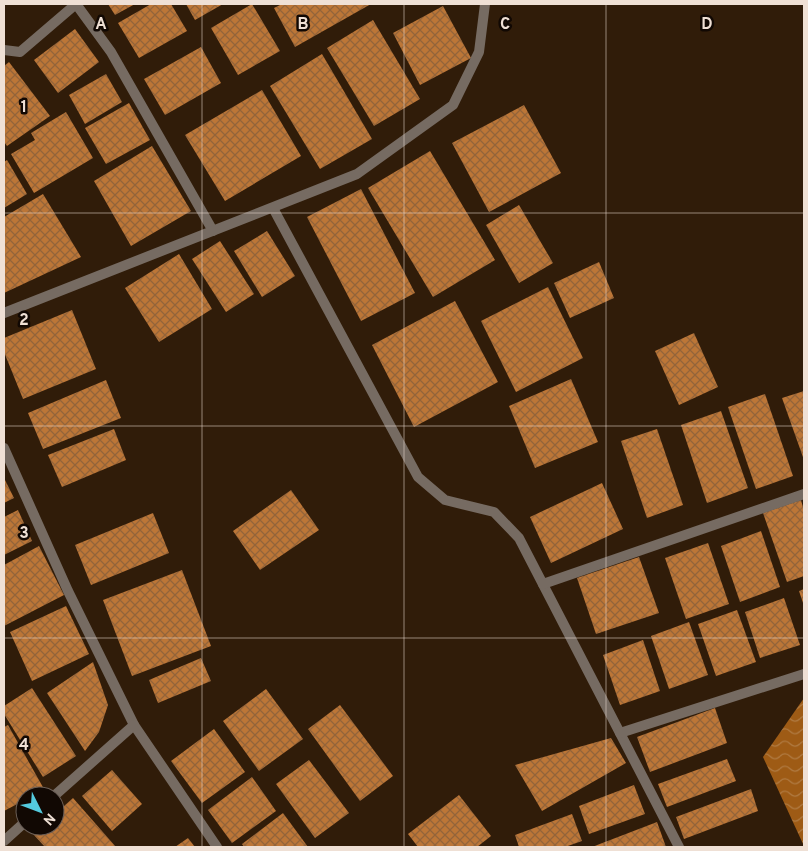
<svg xmlns="http://www.w3.org/2000/svg" width="808" height="851" font-family="Overpass,sans-serif">
<style>
.water{fill:url(#water-waves)}
.building{fill:url(#building-cross-hatch)}
.lines{fill:none;stroke-linecap:round;stroke-linejoin:round}
.street{stroke:#766b62;stroke-width:10}
.grid{fill:none;stroke:#efe0d5;stroke-width:1;stroke-opacity:0.55}
.grid-label{font-size:16px;text-anchor:middle;font-weight:bold;fill:#efe0d5;stroke:#110803;stroke-width:5;stroke-linejoin:round;paint-order:stroke}
</style>
<defs>
<pattern id="water-waves" width="16" height="10" patternUnits="userSpaceOnUse" patternTransform="scale(1.25)"><rect width="16" height="10" fill="#9e5b15"/><path d="M0 5q4-4 8 0t8 0" fill="none" stroke="#b07a41"/></pattern>
<pattern id="building-cross-hatch" width="8" height="8" patternUnits="userSpaceOnUse" patternTransform="scale(1.25)"><rect width="8" height="8" fill="#bc7637"/><path d="M0 0l8 8M0 8l8-8" fill="none" stroke="#93643a"/></pattern>
</defs>
<rect width="100%" height="100%" fill="#301c09"/>
<path class="water" d="M 804,698 L 804,846 L 763,757 Z"/>
<g class="building">
<path d="M 108,4 L 135,4 L 115,15 Z"/>
<path d="M 151,4 L 171,4 L 187,31 L 139,58 L 118,23 Z"/>
<path d="M 186,4 L 223,4 L 195,20 Z"/>
<path d="M 252,4 L 280,51 L 238,75 L 211,28 Z"/>
<path d="M 282,4 L 371,4 L 295,47 L 274,8 Z"/>
<path d="M 443,6 L 471,58 L 420,85 L 393,33 Z"/>
<path d="M 373,20 L 420,99 L 374,126 L 327,48 Z"/>
<path d="M 75,29 L 99,62 L 58,93 L 34,60 Z"/>
<path d="M 201,47 L 221,83 L 165,115 L 144,79 Z"/>
<path d="M 322,54 L 372,139 L 320,169 L 270,86 Z"/>
<path d="M 9,62 L 50,116 L 7,146 L 4,142 L 4,66 Z"/>
<path d="M 106,74 L 122,102 L 85,124 L 69,95 Z"/>
<path d="M 262,90 L 301,156 L 225,201 L 185,135 Z"/>
<path d="M 129,103 L 150,140 L 106,164 L 85,128 Z"/>
<path d="M 524,105 L 561,173 L 489,212 L 452,143 Z"/>
<path d="M 66,112 L 93,158 L 34,193 L 11,154 L 35,140 L 31,133 Z"/>
<path d="M 152,146 L 191,211 L 131,246 L 94,181 Z"/>
<path d="M 430,151 L 495,260 L 433,297 L 368,188 Z"/>
<path d="M 7,160 L 27,194 L 4,208 L 4,162 Z"/>
<path d="M 361,189 L 415,293 L 361,321 L 307,217 Z"/>
<path d="M 43,194 L 81,257 L 4,293 L 4,217 Z"/>
<path d="M 519,205 L 553,263 L 519,283 L 486,225 Z"/>
<path d="M 267,231 L 295,276 L 262,297 L 234,251 Z"/>
<path d="M 220,241 L 254,294 L 226,312 L 192,259 Z"/>
<path d="M 179,254 L 212,309 L 159,342 L 125,288 Z"/>
<path d="M 599,262 L 614,298 L 570,318 L 554,283 Z"/>
<path d="M 548,287 L 583,358 L 516,392 L 481,321 Z"/>
<path d="M 455,301 L 498,382 L 414,427 L 372,345 Z"/>
<path d="M 72,310 L 96,369 L 23,399 L 4,352 L 4,338 Z"/>
<path d="M 694,333 L 718,387 L 679,405 L 655,351 Z"/>
<path d="M 571,379 L 598,442 L 535,468 L 509,406 Z"/>
<path d="M 106,380 L 121,418 L 43,449 L 28,413 Z"/>
<path d="M 804,391 L 804,460 L 782,398 Z"/>
<path d="M 765,394 L 793,476 L 756,489 L 728,407 Z"/>
<path d="M 721,411 L 748,488 L 707,503 L 681,425 Z"/>
<path d="M 114,429 L 126,460 L 62,487 L 48,455 Z"/>
<path d="M 657,429 L 683,505 L 647,518 L 621,441 Z"/>
<path d="M 4,478 L 14,498 L 4,503 Z"/>
<path d="M 602,483 L 623,529 L 551,563 L 530,517 Z"/>
<path d="M 291,490 L 319,530 L 260,570 L 233,531 Z"/>
<path d="M 801,500 L 804,511 L 804,576 L 787,582 L 763,513 Z"/>
<path d="M 18,510 L 32,541 L 4,555 L 4,517 Z"/>
<path d="M 153,513 L 169,553 L 91,585 L 75,545 Z"/>
<path d="M 761,531 L 780,587 L 740,602 L 721,546 Z"/>
<path d="M 708,543 L 729,604 L 686,619 L 665,558 Z"/>
<path d="M 39,546 L 64,595 L 4,626 L 4,565 Z"/>
<path d="M 639,557 L 659,613 L 596,634 L 577,578 Z"/>
<path d="M 182,570 L 211,646 L 132,676 L 103,600 Z"/>
<path d="M 804,589 L 804,606 L 799,591 Z"/>
<path d="M 784,598 L 800,645 L 760,658 L 745,612 Z"/>
<path d="M 66,606 L 89,654 L 32,681 L 10,632 Z"/>
<path d="M 737,610 L 756,662 L 716,676 L 698,624 Z"/>
<path d="M 689,622 L 708,675 L 669,689 L 651,636 Z"/>
<path d="M 643,640 L 660,691 L 620,705 L 603,655 Z"/>
<path d="M 201,658 L 211,681 L 158,703 L 149,680 Z"/>
<path d="M 93,662 L 108,705 L 99,732 L 85,751 L 47,693 Z"/>
<path d="M 32,688 L 76,756 L 43,777 L 4,714 L 4,706 Z"/>
<path d="M 266,689 L 303,739 L 259,771 L 223,721 Z"/>
<path d="M 340,705 L 393,776 L 360,801 L 308,729 Z"/>
<path d="M 715,708 L 727,743 L 650,772 L 637,737 Z"/>
<path d="M 8,725 L 44,789 L 32,796 L 25,796 L 25,800 L 4,811 L 4,727 Z"/>
<path d="M 214,729 L 245,772 L 202,803 L 171,761 Z"/>
<path d="M 611,738 L 626,763 L 542,811 L 515,765 Z"/>
<path d="M 727,759 L 736,781 L 667,807 L 658,784 Z"/>
<path d="M 309,760 L 349,813 L 315,838 L 276,784 Z"/>
<path d="M 112,770 L 142,804 L 112,831 L 82,796 Z"/>
<path d="M 252,777 L 276,811 L 232,843 L 208,810 Z"/>
<path d="M 634,785 L 645,814 L 589,834 L 579,806 Z"/>
<path d="M 751,789 L 758,811 L 684,839 L 676,817 Z"/>
<path d="M 459,795 L 491,836 L 477,847 L 418,847 L 408,834 Z"/>
<path d="M 73,798 L 116,847 L 45,847 L 33,834 L 41,826 L 55,826 L 55,814 Z"/>
<path d="M 283,813 L 308,847 L 244,847 L 242,844 Z"/>
<path d="M 572,814 L 582,841 L 565,847 L 519,847 L 515,835 Z"/>
<path d="M 657,822 L 666,847 L 592,847 Z"/>
<path d="M 188,838 L 195,847 L 175,847 Z"/>
</g>
<g class="lines">
<g class="street">
<path d="M 76,4 L 111,52 L 213,231"/>
<path d="M 4,50 L 20,52 L 76,4"/>
<path d="M 273,208 L 418,477 L 445,500 L 494,512 L 519,538 L 679,847"/>
<path d="M 4,313 L 357,174 L 453,105 L 479,52 L 485,4"/>
<path d="M 4,448 L 68,591 L 134,725 L 54,796"/>
<path d="M 543,584 L 804,494"/>
<path d="M 134,725 L 217,847"/>
<path d="M 620,733 L 804,674"/>
<path d="M 4,841 L 25,822"/>
</g>
</g>
<path class="grid" d="M 202,4 L 202,847M 404,4 L 404,847M 606,4 L 606,847M 4,213 L 804,213M 4,426 L 804,426M 4,638 L 804,638"/>
<g class="grid-label">
<text x="101" y="29">A</text>
<text x="303" y="29">B</text>
<text x="505" y="29">C</text>
<text x="707" y="29">D</text>
<text x="24" y="112">1</text>
<text x="24" y="325">2</text>
<text x="24" y="538">3</text>
<text x="24" y="750">4</text>
</g>
<rect width="808" height="851" fill="none" stroke="#efe0d5" stroke-width="10"/>
<g transform="translate(40 811) rotate(132)"><circle r="24" fill="#110803" stroke="#6a5e57"/>
<path d="M0-4L9 19L0 12L-9 19Z" fill="#54cade"/>
<text y="-8" font-size="14" font-weight="bold" text-anchor="middle" fill="#efe0d5">N</text>
</g>
</svg>
